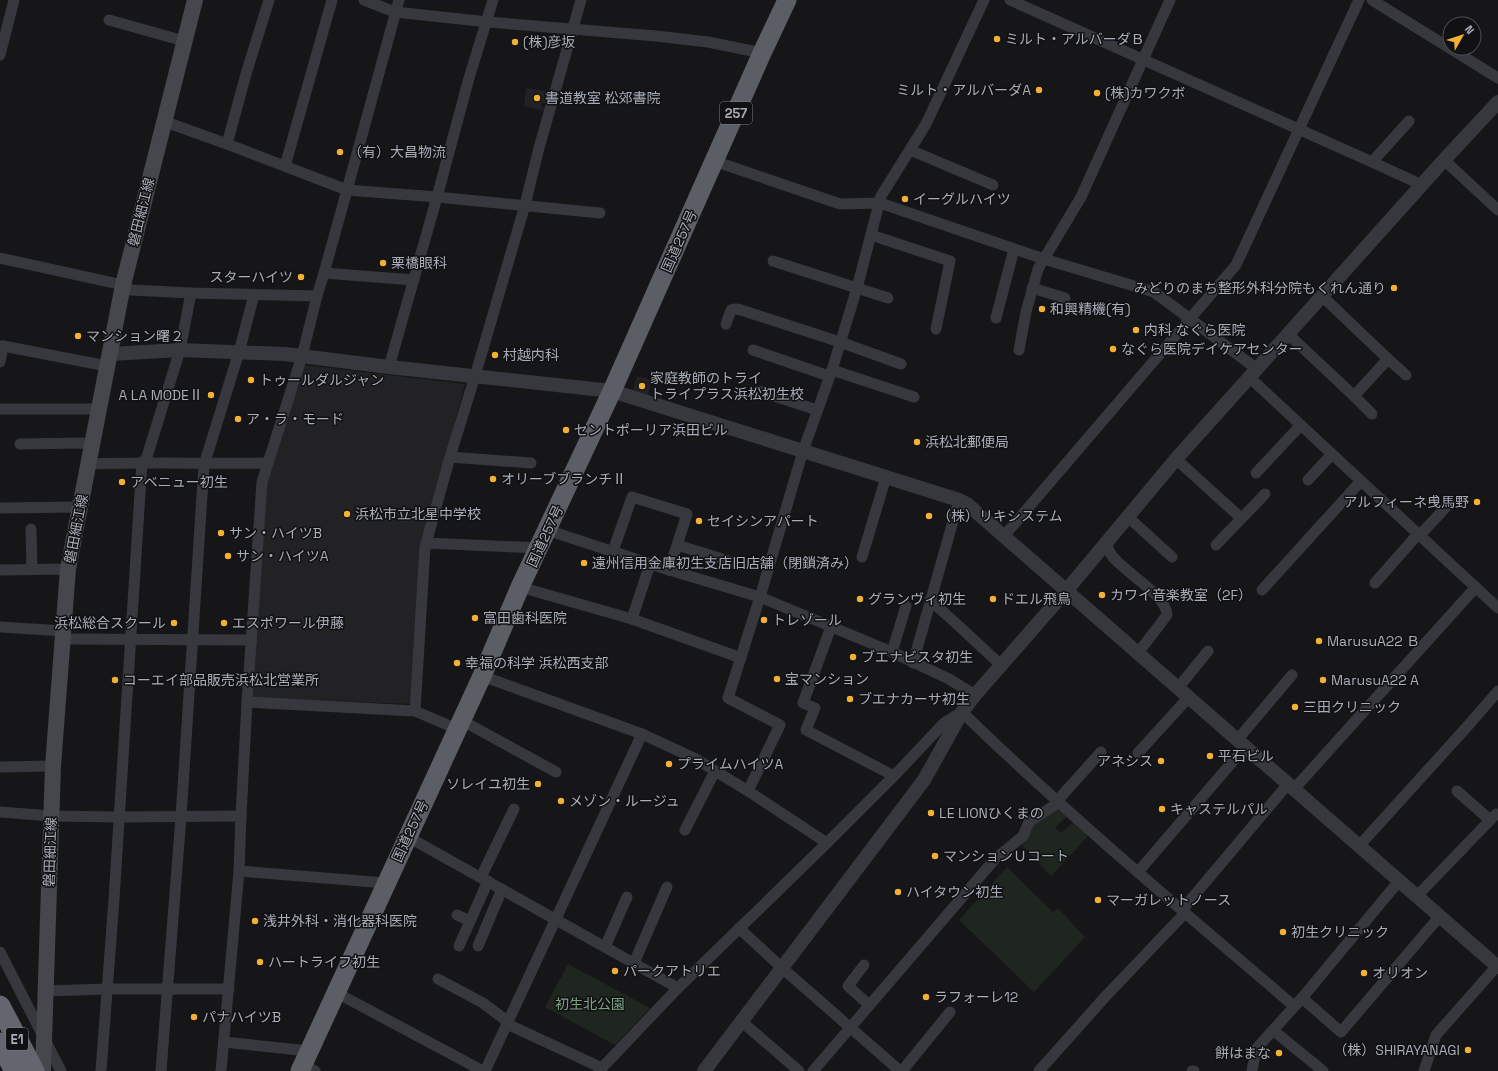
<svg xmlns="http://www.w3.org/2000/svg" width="1498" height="1071" font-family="'Space Grotesk','Noto Sans JP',sans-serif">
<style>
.built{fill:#222225}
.green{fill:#1e261f}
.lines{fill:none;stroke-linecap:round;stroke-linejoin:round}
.minor{stroke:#37383d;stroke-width:11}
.tertiary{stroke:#37383d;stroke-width:14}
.secondary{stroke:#45474d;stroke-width:16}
.trunk{stroke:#5b5e65;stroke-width:19}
.motorway{stroke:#63666e;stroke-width:21}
.poi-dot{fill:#f2b134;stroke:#111113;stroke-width:1.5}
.labels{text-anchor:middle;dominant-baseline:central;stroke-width:3;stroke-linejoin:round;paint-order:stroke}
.shield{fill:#111113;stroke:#7b7e86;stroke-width:1}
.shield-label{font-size:13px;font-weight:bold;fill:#a8adb8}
.poi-label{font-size:14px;fill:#a8adb8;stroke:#111113;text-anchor:start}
.street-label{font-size:14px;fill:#a8adb8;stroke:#111113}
.park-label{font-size:14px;fill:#7fa381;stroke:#111113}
</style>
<rect width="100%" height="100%" fill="#161618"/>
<g class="built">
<path d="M 526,88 L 550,92 L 548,103 L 542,103 L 541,106 L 544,107 L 543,111 L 524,106 Z"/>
<path d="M 304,365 L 465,384 L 422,546 L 411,704 L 252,698 L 266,483 Z"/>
<path d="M 637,376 L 652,380 L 648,396 L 632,392 Z"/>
</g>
<g class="green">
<path d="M 1058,807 L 1068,815 L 1055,828 L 1061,833 L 1075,821 L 1090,834 L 1051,876 L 1020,843 L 1032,825 Z"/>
<path d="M 1007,867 L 1053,912 L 1058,908 L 1085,937 L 1034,992 L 959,920 Z"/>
<path d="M 568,964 L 650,1008 L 615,1045 L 545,1007 Z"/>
</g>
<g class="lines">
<g class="minor">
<path d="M 364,0 L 395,12 L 488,22 L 656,36 L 708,42 L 762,53"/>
<path d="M 1010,0 L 1372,162 L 1422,185"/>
<path d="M 1372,0 L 1498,78"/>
<path d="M 109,20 L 184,41"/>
<path d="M 0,55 L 14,0"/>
<path d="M 163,121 L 227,144 L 347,190 L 437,197 L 600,213"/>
<path d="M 227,144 L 246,74 L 269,0"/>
<path d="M 910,150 L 993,185"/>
<path d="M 1444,160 L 1498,210"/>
<path d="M 714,161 L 840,204 L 880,203 L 1044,259 L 1154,292 L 1257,369"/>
<path d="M 1372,162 L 1409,121"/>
<path d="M 285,166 L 332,0"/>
<path d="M 871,235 L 950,261 L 936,329"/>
<path d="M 0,258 L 123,285 L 131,290 L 191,293 L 317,296"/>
<path d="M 773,261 L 888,298"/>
<path d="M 324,273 L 414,280"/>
<path d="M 1032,288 L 1065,298"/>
<path d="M 996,318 L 1014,249"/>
<path d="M 726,324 L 731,310 L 736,309 L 741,310 L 840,342 L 901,364"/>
<path d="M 1288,334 L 1354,396 L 1388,359 L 1322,296"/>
<path d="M 0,346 L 3,346 L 0,362"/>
<path d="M 3,346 L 107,366"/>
<path d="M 753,350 L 829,376"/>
<path d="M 1019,350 L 1026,312 L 1038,269 L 1081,197 L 1170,0"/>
<path d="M 1388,359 L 1406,375"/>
<path d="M 389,367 L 437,197 L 469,78 L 493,0"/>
<path d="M 832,370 L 914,397"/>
<path d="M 1249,377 L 1498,608"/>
<path d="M 759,391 L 817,410"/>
<path d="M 1354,396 L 1372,414"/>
<path d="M 0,409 L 99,409"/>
<path d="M 20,444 L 83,443 L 92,445"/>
<path d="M 450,457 L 531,463"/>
<path d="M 1176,459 L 1241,518"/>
<path d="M 145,463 L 180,350 L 191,293"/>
<path d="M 88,464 C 148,462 207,464 267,463"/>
<path d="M 1256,473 L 1301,425"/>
<path d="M 1308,480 L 1332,454"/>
<path d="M 0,508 L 80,507"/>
<path d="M 1128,517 L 1172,557"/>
<path d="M 31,529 L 32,569"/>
<path d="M 547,530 L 669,570 L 760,597 L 892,652 L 949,679 L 975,695"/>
<path d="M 1420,535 L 1446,507"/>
<path d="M 1004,536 L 1236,265 L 1359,0"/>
<path d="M 426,543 L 539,548"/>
<path d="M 1106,543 C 1108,548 1109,553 1113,557 C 1125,572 1168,597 1167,615 L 1138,653"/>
<path d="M 677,545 L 732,562"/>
<path d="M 1216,545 L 1265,494"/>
<path d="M 613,551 L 632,497 L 687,514 L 669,570"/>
<path d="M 862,557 L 886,477"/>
<path d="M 0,570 L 68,569"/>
<path d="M 1375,583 L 1418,534"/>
<path d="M 520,587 L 632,619 L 741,658"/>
<path d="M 1262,590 L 1361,481"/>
<path d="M 930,600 L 949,617 L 1002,666"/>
<path d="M 632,619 L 650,564"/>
<path d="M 0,627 L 64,631"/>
<path d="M 831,627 L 803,703 L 815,708 L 806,730 L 894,776"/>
<path d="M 63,639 L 251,640"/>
<path d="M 892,652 L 906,606"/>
<path d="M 913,663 L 959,500"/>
<path d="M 482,676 L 642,734 L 696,759 L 748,791 L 827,843"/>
<path d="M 1178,688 L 1208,651"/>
<path d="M 247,702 L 415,711 L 457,729"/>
<path d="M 415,711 L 425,547 L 450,457 L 475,376 L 525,205 L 539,148 L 581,0"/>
<path d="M 461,720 L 556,772"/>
<path d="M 1238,739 L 1292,675"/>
<path d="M 1138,753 L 1189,697"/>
<path d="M 0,767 L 53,766"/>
<path d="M 1294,789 L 1476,587"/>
<path d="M 748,791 L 780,725 L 728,698 L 760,597 L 803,451 L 832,370 L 857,288 L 881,196 L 926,124 L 984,0"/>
<path d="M 1457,791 L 1490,820"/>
<path d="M 1057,801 L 1101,752"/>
<path d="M 0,812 L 51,816 L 120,817 L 241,816"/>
<path d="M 685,830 L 715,771"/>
<path d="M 408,837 L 678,988"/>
<path d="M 1359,846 L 1465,729 L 1498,691"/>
<path d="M 239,871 L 386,883"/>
<path d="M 1138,872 L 1246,746"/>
<path d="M 481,877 L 514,809"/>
<path d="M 1417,896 L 1496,814"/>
<path d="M 1182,910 L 1288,784"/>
<path d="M 457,915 L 470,921"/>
<path d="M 739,928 L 781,967 L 900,1071"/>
<path d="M 459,946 L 488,881"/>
<path d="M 478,946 L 502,889"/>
<path d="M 605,947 L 627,897"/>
<path d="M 0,952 L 61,1071"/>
<path d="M 634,963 L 667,887"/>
<path d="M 864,965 L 848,986 L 869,1005"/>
<path d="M 438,979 L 483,1003 L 508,1022"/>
<path d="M 45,991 L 108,989 L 229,989"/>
<path d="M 337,993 L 483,1071"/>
<path d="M 1302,998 L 1341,1032 L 1440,916"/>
<path d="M 741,1021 L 799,1071"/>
<path d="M 507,1024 L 602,1068"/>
<path d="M 1274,1031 L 1323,1071"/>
<path d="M 224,1042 L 309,1051"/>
<path d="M 303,1065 L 315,1071"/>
<path d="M 101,1071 L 114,899 L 142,462"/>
<path d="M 161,1071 L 181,817 L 204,465 L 239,352 L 254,295"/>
<path d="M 221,1071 L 239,871 L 241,816 L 247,702 L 262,482 L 302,356 L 317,296 L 324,273 L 347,190 L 399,0"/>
<path d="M 485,1071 L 642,734"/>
<path d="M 599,1071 L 678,988 L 827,843 L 894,776 L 944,723 L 962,712 C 1068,815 1182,910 1294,1006"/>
<path d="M 813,1071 L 995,859 L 1023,836 L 1029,822 L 1058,803"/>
<path d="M 902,1071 L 950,1012"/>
<path d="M 1039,1071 L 1105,997 L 1185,913"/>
<path d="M 1192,1071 L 1194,1071"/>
<path d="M 1252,1071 L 1256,1049 L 1302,998 L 1399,881"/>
<path d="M 1424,1071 L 1436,1035 L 1497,966"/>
</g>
<g class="tertiary">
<path d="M 110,354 L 180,350 L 285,354 L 389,367 L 612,391 L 959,500 L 967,504 L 1498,967"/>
<path d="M 704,1071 L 924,780 L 962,712 L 975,695 L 1066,591 L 1176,459 L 1444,160 L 1498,102"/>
</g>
<path class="secondary" d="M 43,1071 L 53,766 L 68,569 L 123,285 L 195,0"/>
<path class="trunk" d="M 300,1071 L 482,676 L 520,587 L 612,391 L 762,53 L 787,0"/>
<g class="motorway">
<path d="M 0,1006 L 34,1071"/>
<path d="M 0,1043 L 15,1071"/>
</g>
</g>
<g class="poi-dot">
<circle cx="997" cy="39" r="4"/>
<circle cx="515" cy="42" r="4"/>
<circle cx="1039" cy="90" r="4"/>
<circle cx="1097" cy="93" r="4"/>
<circle cx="537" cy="98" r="4"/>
<circle cx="340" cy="152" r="4"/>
<circle cx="905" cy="199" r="4"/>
<circle cx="383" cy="263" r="4"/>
<circle cx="301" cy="277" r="4"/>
<circle cx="1394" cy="288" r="4"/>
<circle cx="1042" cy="309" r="4"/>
<circle cx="1136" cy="330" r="4"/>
<circle cx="78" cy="336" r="4"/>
<circle cx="1113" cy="349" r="4"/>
<circle cx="495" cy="355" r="4"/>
<circle cx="251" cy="380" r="4"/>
<circle cx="642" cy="386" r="4"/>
<circle cx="211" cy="395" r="4"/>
<circle cx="238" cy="419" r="4"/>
<circle cx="566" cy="430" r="4"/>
<circle cx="917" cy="442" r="4"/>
<circle cx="493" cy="479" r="4"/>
<circle cx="122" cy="482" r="4"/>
<circle cx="1477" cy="502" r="4"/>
<circle cx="347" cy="514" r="4"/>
<circle cx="929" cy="516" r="4"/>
<circle cx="699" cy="521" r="4"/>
<circle cx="221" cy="533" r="4"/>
<circle cx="228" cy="556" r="4"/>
<circle cx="584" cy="563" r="4"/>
<circle cx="1102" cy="595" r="4"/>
<circle cx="860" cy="599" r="4"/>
<circle cx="993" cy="599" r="4"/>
<circle cx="475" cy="618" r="4"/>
<circle cx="764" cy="620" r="4"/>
<circle cx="174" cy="623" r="4"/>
<circle cx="224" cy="623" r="4"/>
<circle cx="1319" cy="641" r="4"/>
<circle cx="853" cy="657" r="4"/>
<circle cx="457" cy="663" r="4"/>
<circle cx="777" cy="679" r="4"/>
<circle cx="115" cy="680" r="4"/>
<circle cx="1323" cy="680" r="4"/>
<circle cx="850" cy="699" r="4"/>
<circle cx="1295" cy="707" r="4"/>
<circle cx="1210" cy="756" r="4"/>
<circle cx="1161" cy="761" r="4"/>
<circle cx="669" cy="764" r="4"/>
<circle cx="538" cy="784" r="4"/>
<circle cx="561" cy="801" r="4"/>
<circle cx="1162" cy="809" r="4"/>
<circle cx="931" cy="813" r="4"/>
<circle cx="935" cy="856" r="4"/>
<circle cx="898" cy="892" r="4"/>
<circle cx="1098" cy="900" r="4"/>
<circle cx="255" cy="921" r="4"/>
<circle cx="1283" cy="932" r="4"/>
<circle cx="260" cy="962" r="4"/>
<circle cx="615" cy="971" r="4"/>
<circle cx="1364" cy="973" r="4"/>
<circle cx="926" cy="997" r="4"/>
<circle cx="194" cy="1017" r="4"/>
<circle cx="1468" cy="1050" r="4"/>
<circle cx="1279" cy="1053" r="4"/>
</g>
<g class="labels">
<g class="shield">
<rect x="720" y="102" width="32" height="22" rx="3"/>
<rect x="6" y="1028" width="22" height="22" rx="3"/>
</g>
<g class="shield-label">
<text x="736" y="113">257</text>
<text x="17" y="1039">E1</text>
</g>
<g class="poi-label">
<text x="1005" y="39">ミルト・アルバーダＢ</text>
<text x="523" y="42">(株)彦坂</text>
<text x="1031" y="90" text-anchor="end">ミルト・アルバーダA</text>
<text x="1105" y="93">(株)カワクボ</text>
<text x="545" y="98">書道教室 松郊書院</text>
<text x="348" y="152">（有）大昌物流</text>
<text x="913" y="199">イーグルハイツ</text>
<text x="391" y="263">栗橋眼科</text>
<text x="293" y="277" text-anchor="end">スターハイツ</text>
<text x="1386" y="288" text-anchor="end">みどりのまち整形外科分院もくれん通り</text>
<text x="1050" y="309">和興精機(有)</text>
<text x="1144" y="330">内科 なぐら医院</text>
<text x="86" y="336">マンション曙２</text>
<text x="1121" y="349">なぐら医院デイケアセンター</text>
<text x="503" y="355">村越内科</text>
<text x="650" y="378">家庭教師のトライ<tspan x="650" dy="16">トライプラス浜松初生校</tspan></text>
<text x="259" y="380">トゥールダルジャン</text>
<text x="203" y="395" text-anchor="end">A LA MODEⅡ</text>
<text x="246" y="419">ア・ラ・モード</text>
<text x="574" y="430">セントポーリア浜田ビル</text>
<text x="925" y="442">浜松北郵便局</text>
<text x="501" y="479">オリーブブランチⅡ</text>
<text x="130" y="482">アベニュー初生</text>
<text x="1469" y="502" text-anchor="end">アルフィーネ曵馬野</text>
<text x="355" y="514">浜松市立北星中学校</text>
<text x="937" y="516">（株）リキシステム</text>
<text x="707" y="521">セイシンアパート</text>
<text x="229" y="533">サン・ハイツB</text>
<text x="236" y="556">サン・ハイツA</text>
<text x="592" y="563">遠州信用金庫初生支店旧店舗（閉鎖済み）</text>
<text x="1110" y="595">カワイ音楽教室（2F）</text>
<text x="868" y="599">グランヴィ初生</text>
<text x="1001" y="599">ドエル飛鳥</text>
<text x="483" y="618">富田歯科医院</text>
<text x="772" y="620">トレゾール</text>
<text x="166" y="623" text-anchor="end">浜松総合スクール</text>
<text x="232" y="623">エスポワール伊藤</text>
<text x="1327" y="641">MarusuA22 Ｂ</text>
<text x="861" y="657">ブエナビスタ初生</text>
<text x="465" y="663">幸福の科学 浜松西支部</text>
<text x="785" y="679">宝マンション</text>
<text x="123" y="680">コーエイ部品販売浜松北営業所</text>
<text x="1331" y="680">MarusuA22 A</text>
<text x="858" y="699">ブエナカーサ初生</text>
<text x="1303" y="707">三田クリニック</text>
<text x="1218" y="756">平石ビル</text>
<text x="1153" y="761" text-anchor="end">アネシス</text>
<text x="677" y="764">プライムハイツA</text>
<text x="530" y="784" text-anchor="end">ソレイユ初生</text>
<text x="569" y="801">メゾン・ルージュ</text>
<text x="1170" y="809">キャステルパル</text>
<text x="939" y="813">LE LIONひくまの</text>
<text x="943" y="856">マンションＵコート</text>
<text x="906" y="892">ハイタウン初生</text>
<text x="1106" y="900">マーガレットノース</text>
<text x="263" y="921">浅井外科・消化器科医院</text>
<text x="1291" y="932">初生クリニック</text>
<text x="268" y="962">ハートライフ初生</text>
<text x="623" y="971">パークアトリエ</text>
<text x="1372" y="973">オリオン</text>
<text x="934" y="997">ラフォーレ12</text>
<text x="202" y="1017">パナハイツB</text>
<text x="1460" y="1050" text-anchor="end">（株）SHIRAYANAGI</text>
<text x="1271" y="1053" text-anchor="end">餅はまな</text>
</g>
<g class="street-label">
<text transform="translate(141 212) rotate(-76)">磐田細江線</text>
<text transform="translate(679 241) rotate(-66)">国道257号</text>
<text transform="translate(76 529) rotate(-79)">磐田細江線</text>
<text transform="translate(545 536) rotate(-65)">国道257号</text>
<text transform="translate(410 831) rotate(-65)">国道257号</text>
<text transform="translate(50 852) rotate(-88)">磐田細江線</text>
</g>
<g class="park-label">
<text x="590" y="1004">初生北公園</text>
</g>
</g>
<g transform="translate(1462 36) rotate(51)"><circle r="19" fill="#111113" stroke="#4d4f55"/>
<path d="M0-3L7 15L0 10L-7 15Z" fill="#f2b134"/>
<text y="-6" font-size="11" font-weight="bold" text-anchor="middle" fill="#a8adb8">N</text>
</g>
</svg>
